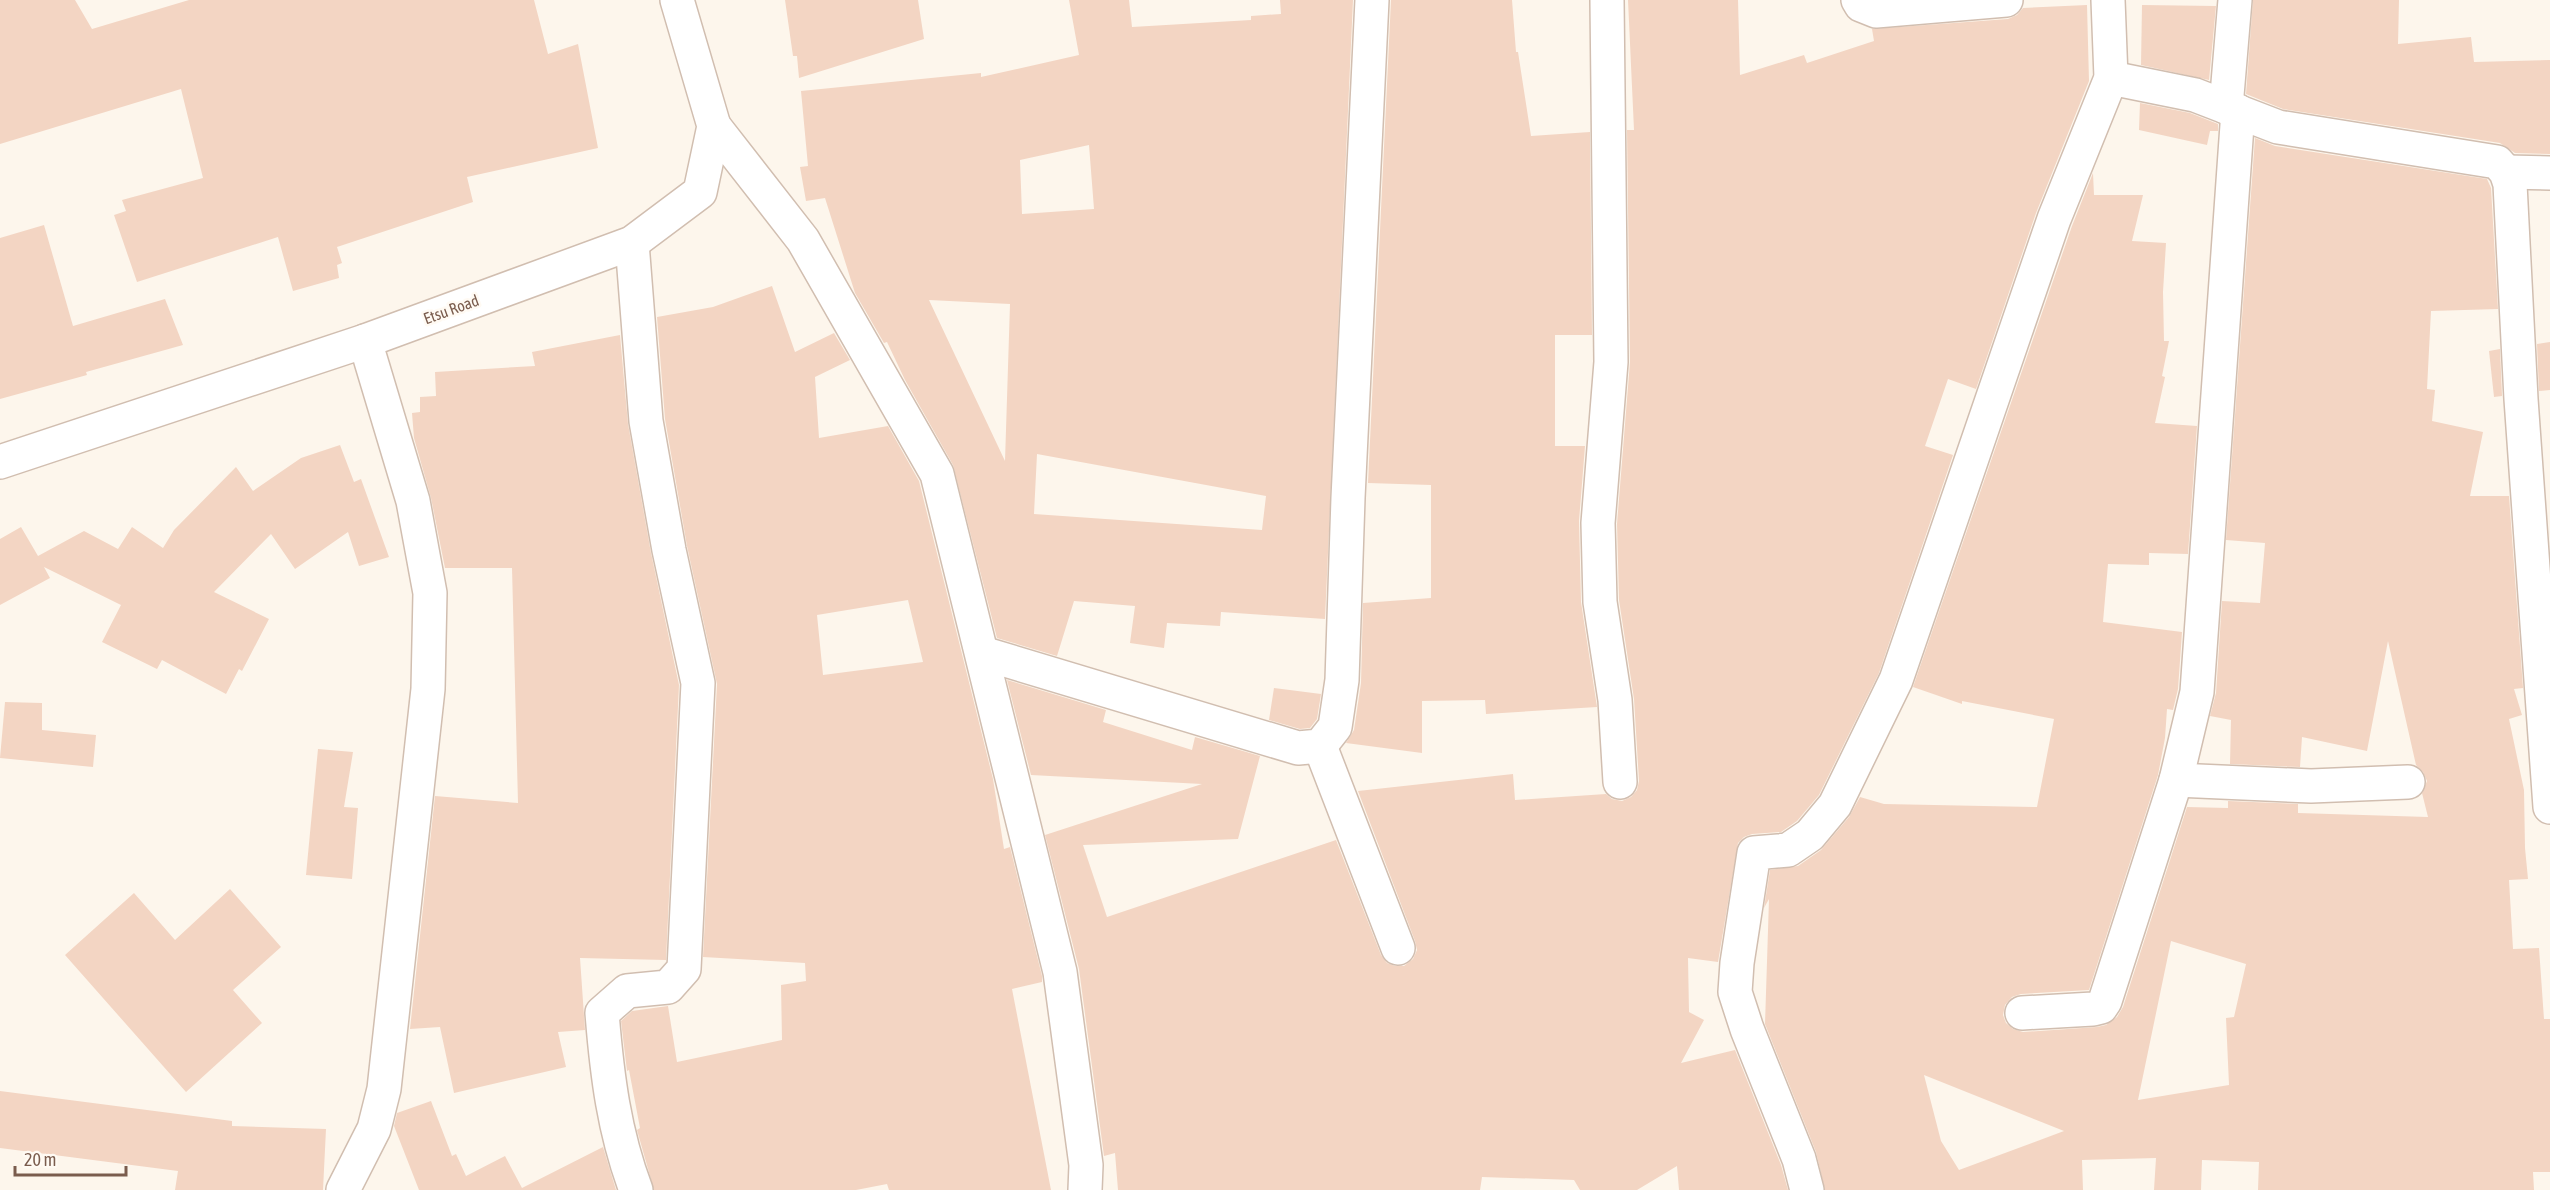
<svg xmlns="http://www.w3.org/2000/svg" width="2550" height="1190" font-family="'Asap Condensed',sans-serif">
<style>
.building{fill:#f3d5c3;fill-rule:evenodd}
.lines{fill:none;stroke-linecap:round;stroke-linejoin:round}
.minor-casing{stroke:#d1beb0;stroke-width:36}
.minor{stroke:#fff;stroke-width:33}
.labels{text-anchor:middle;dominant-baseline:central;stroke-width:5;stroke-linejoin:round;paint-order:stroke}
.street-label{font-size:16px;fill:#7a5c4d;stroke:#fffaf3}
</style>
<rect width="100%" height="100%" fill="#fdf6ec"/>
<g class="building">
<path d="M 0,0 L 75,0 L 92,29 L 189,0 L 534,0 L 548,54 L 578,44 L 598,148 L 467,177 L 473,202 L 337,247 L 342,263 L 337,265 L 339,278 L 293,291 L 278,237 L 137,282 L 114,215 L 126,211 L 122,200 L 203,178 L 181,89 L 0,144 Z"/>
<path d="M 785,0 L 918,0 L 924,39 L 799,78 L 797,56 L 793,56 Z"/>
<path d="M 1069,0 L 1129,0 L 1132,27 L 1251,20 L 1251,16 L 1281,14 L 1280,0 L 1353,0 L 1325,619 L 1221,612 L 1220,626 L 1167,623 L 1164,648 L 1130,643 L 1135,606 L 1074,601 L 1057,656 L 997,638 L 953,465 L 905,380 L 887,342 L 884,343 L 855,293 L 825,198 L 806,201 L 800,167 L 808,166 L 801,91 L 981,73 L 981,77 L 1079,55 ZM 1089,145 L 1094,209 L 1022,214 L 1020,160 ZM 929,300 L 1010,304 L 1005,461 ZM 1037,454 L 1266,496 L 1262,530 L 1034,514 Z"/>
<path d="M 1391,0 L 1512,0 L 1516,52 L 1518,52 L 1531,136 L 1590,132 L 1592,335 L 1555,335 L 1555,446 L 1585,446 L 1579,521 L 1581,602 L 1597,707 L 1486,714 L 1485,700 L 1422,701 L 1422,753 L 1346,743 L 1354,730 L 1361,683 L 1363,603 L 1431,598 L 1431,485 L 1368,483 Z"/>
<path d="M 1628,0 L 1738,0 L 1740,75 L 1804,55 L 1807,63 L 1874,41 L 1872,29 L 2008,19 L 2017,15 L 2023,8 L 2087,5 L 2089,81 L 2036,213 L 1976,389 L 1948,379 L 1925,446 L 1953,455 L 1879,673 L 1819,795 L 1797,821 L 1781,832 L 1752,834 L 1744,837 L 1738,843 L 1718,962 L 1688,958 L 1689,1012 L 1704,1020 L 1681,1063 L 1735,1050 L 1781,1165 L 1788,1190 L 1679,1190 L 1677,1166 L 1637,1190 L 1580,1190 L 1574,1180 L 1482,1177 L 1480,1190 L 1118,1190 L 1115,1153 L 1104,1156 L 1079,969 L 1045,835 L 1202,784 L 1031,775 L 1007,680 L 1106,710 L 1103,722 L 1192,750 L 1195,737 L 1260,756 L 1238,839 L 1083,845 L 1107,917 L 1336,840 L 1381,955 L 1387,963 L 1395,966 L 1404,966 L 1413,959 L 1417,950 L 1415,941 L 1358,791 L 1513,774 L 1515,800 L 1606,794 L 1612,799 L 1622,801 L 1631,797 L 1637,790 L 1639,781 L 1634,699 L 1619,600 L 1617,524 L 1630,362 L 1627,130 L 1634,130 Z"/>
<path d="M 2253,0 L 2399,0 L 2398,44 L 2471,37 L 2474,62 L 2550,60 L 2550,154 L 2515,153 L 2500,143 L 2283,109 L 2246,94 Z"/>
<path d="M 2142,5 L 2216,6 L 2209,80 L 2141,65 Z"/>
<path d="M 2140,103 L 2190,113 L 2218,124 L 2218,131 L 2210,131 L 2207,145 L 2139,130 Z"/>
<path d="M 2255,138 L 2275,146 L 2487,179 L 2491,188 L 2498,309 L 2431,311 L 2427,389 L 2435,390 L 2432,421 L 2483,432 L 2470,496 L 2509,496 L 2523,688 L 2514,689 L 2522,715 L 2509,719 L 2524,790 L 2525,848 L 2528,879 L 2509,880 L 2513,949 L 2539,948 L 2544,1019 L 2550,1019 L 2550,1172 L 2533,1172 L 2534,1190 L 2258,1190 L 2259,1162 L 2202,1160 L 2201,1190 L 2154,1190 L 2156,1158 L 2082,1160 L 2083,1190 L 1825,1190 L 1816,1152 L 1765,1024 L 1769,899 L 1764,908 L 1770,870 L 1798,866 L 1821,850 L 1849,817 L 1860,797 L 1884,804 L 2037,807 L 2054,719 L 1962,701 L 1962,704 L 1913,687 L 2072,226 L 2093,173 L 2094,195 L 2143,195 L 2132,241 L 2166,243 L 2163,292 L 2164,341 L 2169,341 L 2162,376 L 2165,377 L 2155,423 L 2197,426 L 2188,554 L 2149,553 L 2149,565 L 2108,564 L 2103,622 L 2182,632 L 2178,689 L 2173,710 L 2167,709 L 2165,738 L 2158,775 L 2089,990 L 2021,994 L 2012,997 L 2005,1005 L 2003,1015 L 2006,1023 L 2013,1029 L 2023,1032 L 2097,1027 L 2106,1025 L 2117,1017 L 2123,1007 L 2187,807 L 2228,808 L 2228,801 L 2298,804 L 2298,813 L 2428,817 L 2422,793 L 2427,781 L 2423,772 L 2416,765 L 2388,641 L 2367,751 L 2302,737 L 2300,767 L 2230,764 L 2231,720 L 2210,716 L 2216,693 L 2222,601 L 2260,603 L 2265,543 L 2226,540 ZM 2171,941 L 2246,964 L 2234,1017 L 2226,1018 L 2229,1085 L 2138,1100 ZM 1924,1075 L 2064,1131 L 1959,1170 L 1941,1141 Z"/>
<path d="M 44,225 L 73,326 L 165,299 L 183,345 L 86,372 L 87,375 L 0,399 L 0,238 Z"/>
<path d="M 772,286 L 795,352 L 834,333 L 850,360 L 815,377 L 819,438 L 888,426 L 919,481 L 993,779 L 1004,849 L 1010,847 L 1042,976 L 1042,982 L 1012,989 L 1051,1190 L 889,1190 L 887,1184 L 856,1190 L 654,1190 L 637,1130 L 640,1128 L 629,1070 L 627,1071 L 621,1021 L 632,1011 L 668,1006 L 677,1062 L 782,1040 L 781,985 L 806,981 L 805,963 L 703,957 L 717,684 L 687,546 L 665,419 L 657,317 L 713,307 ZM 908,600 L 923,662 L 823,675 L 817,615 Z"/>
<path d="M 620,335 L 628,424 L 651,553 L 679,685 L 666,960 L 580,958 L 585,1030 L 558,1032 L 566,1067 L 454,1093 L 440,1027 L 410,1029 L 435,796 L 518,803 L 512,568 L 445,568 L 431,498 L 414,438 L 412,413 L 420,412 L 420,397 L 436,396 L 435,372 L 535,366 L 532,352 Z"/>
<path d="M 2550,342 L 2550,390 L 2539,391 L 2537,344 Z"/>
<path d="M 2500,349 L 2502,396 L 2494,397 L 2489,351 Z"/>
<path d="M 340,445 L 354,482 L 361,479 L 389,557 L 359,566 L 348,532 L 295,569 L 271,534 L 214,592 L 269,619 L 242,671 L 239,669 L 226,694 L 162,660 L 157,669 L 102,642 L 121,605 L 44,567 L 50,578 L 0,605 L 0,539 L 21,527 L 38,556 L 84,531 L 118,549 L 132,527 L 163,548 L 174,530 L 236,467 L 253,491 L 301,458 Z"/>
<path d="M 1274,688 L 1321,694 L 1317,719 L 1310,728 L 1300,729 L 1269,720 Z"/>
<path d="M 5,702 L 42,703 L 42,730 L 96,735 L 93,767 L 0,758 Z"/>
<path d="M 318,749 L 353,752 L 344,807 L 358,808 L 352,879 L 306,875 Z"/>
<path d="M 230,889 L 281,947 L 233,990 L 262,1023 L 186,1092 L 65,955 L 134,893 L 175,940 Z"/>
<path d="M 0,1091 L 232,1121 L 232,1126 L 326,1129 L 323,1190 L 175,1190 L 178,1171 L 0,1148 Z"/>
<path d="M 431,1101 L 452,1156 L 456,1154 L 466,1176 L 505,1156 L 522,1188 L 603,1147 L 616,1190 L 419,1190 L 394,1126 L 397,1113 Z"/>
</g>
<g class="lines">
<defs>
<g id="minor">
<path d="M 1607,0 L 1611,362 L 1598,523 L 1600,602 L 1615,700 L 1620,782"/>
<path d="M 1858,0 L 1861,5 L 1876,11 L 2006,0"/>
<path d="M 2111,78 L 2195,95 L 2278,127 L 2497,162 L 2506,172 L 2510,184 L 2521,399 L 2550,807"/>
<path d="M 2226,107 L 2235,0"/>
<path d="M 714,126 L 803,240 L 937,474 L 1060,972 L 1086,1165 L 1085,1190"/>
<path d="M 2506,172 L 2550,173"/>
<path d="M 632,243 L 646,421 L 669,550 L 698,683 L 684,969 L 668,987 L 627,991 L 602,1013 C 607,1075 614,1132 636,1190"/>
<path d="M 0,462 L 365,341 L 632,243 L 700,192 L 714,126 L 677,0"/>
<path d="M 982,653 L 1298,748 L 1320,746 L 1335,727 L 1342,680 L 1348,498 L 1372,0"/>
<path d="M 1320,746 L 1398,948"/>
<path d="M 2176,780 L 2311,786 L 2408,782"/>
<path d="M 2022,1013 L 2093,1009 L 2101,1007 L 2105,1001 L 2176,780 L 2197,692 L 2238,111"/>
<path d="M 343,1190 L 374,1129 L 384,1089 L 428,689 L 430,593 L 413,501 L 365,341"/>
<path d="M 1807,1190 L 1799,1159 L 1747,1029 L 1735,992 L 1737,963 L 1754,853 L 1788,850 L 1810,835 L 1835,805 L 1896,680 L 2054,219 L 2111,78 L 2108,0"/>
</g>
</defs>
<use href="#minor" class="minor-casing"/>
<use href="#minor" class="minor"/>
</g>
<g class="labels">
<g class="street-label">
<text transform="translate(451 309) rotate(-20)">Etsu Road</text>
</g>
</g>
<path d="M15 1166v9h111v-9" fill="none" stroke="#7a5c4d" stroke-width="3"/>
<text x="24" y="1166" font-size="18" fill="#7a5c4d" stroke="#fffaf3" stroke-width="4.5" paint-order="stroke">20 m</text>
</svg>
